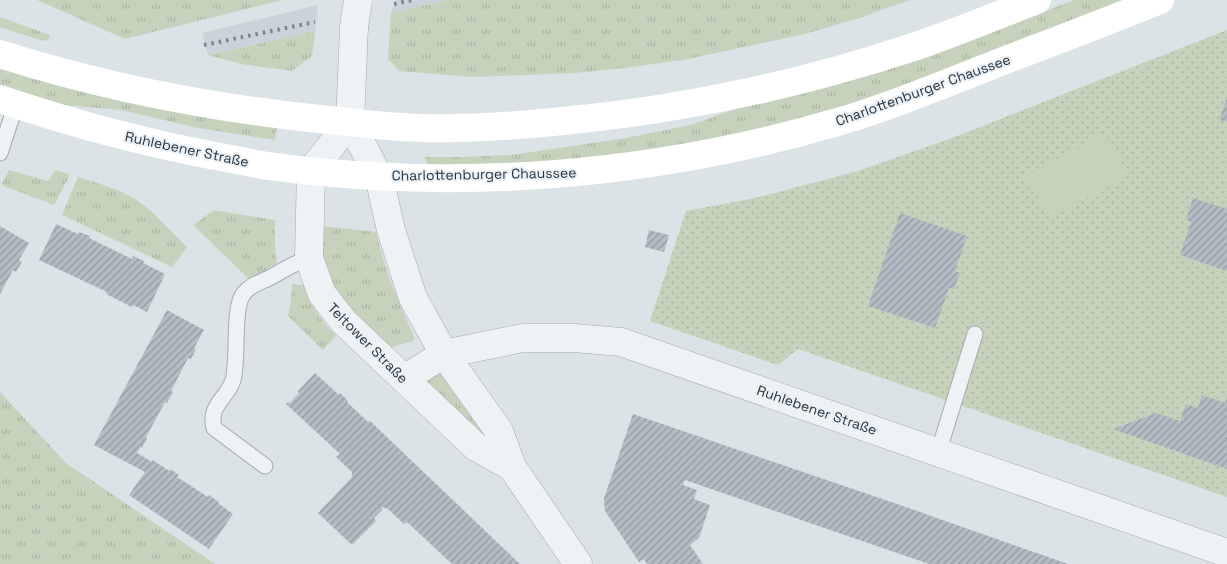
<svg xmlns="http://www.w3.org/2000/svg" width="1227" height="564" font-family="'Space Grotesk',sans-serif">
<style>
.built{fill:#cad2da}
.grass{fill:url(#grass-tufts)}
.park{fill:url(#park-dots)}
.garden{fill:#c6d2bc}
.building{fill:url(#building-hatch)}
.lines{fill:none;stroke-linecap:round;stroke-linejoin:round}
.service-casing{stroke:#a1abb1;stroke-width:17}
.minor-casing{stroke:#a1abb1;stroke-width:29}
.tertiary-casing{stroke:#a1abb1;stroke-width:29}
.service{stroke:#eff2f5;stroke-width:15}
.minor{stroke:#eff2f5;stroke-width:28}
.tertiary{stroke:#eff2f5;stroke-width:28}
.secondary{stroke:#fff;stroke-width:28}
.rail{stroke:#748592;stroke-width:4;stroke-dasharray:2.5 5;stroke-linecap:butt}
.minor-bridge-casing{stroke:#a1abb1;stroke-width:29;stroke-linecap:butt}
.minor-bridge{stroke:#eff2f5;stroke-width:28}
.labels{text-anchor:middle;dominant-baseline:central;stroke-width:4;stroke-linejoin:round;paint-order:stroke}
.street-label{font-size:14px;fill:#25333f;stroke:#ebf1f5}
</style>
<defs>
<pattern id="grass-tufts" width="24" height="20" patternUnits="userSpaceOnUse" patternTransform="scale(1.25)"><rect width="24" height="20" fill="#c6d2bc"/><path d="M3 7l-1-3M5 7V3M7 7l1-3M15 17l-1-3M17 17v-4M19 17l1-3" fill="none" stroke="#aab5a3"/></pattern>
<pattern id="park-dots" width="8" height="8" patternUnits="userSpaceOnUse" patternTransform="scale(1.25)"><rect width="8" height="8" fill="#c6d2bc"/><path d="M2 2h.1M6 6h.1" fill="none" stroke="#aab5a3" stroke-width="1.8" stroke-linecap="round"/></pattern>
<pattern id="building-hatch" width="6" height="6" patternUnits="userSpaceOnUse" patternTransform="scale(1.25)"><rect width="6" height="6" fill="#b3bdc4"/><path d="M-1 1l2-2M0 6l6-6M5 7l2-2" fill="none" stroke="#919aa1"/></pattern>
</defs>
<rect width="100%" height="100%" fill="#dce3e7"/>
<g class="built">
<path d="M 396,0 L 447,0 L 391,13 Z"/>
<path d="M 318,5 L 315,31 L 208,55 L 202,33 Z"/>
</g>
<g class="grass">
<path d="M 37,0 L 282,0 L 125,39 Z"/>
<path d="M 447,0 L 910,0 L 856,19 L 805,34 L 683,60 L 624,68 L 575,73 L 473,77 L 399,71 L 388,59 L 391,13 Z"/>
<path d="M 1074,0 L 1127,0 L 838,111 L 672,149 L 548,163 L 428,167 L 425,157 L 463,157 L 511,155 L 626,138 L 691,125 L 741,107 L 904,65 L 932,56 Z"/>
<path d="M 0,17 L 47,34 L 50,36 L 49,39 L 43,41 L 0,27 Z"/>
<path d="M 315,31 L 312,56 L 292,71 L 241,64 L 208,55 Z"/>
<path d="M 0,67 L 277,127 L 275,140 L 198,128 L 121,110 L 65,105 L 0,85 Z"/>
<path d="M 9,170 L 48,181 L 56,170 L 70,175 L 54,205 L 1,185 Z"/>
<path d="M 78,177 C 101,184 126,191 145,206 C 161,219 173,234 187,247 L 172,267 L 62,215 Z"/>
<path d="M 214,210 L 275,220 L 275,248 L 277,263 L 250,280 L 193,225 Z"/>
<path d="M 322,226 L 376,232 C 385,270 398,302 415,338 L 413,341 L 392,347 L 383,345 L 337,296 L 323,259 Z"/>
<path d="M 292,284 L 303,285 C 311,305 321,321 336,336 L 323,350 L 288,316 L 291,300 Z"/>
<path d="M 441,372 L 487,433 L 488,439 L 426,385 L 427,379 Z"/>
<path d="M 0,392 L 66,463 L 215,564 L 0,564 Z"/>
</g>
<path class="park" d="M 1227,30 L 1227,497 L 798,349 L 778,365 L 650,321 L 686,211 L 755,198 L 858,171 L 952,138 Z"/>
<path class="garden" d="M 1105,133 L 1128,175 L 1049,218 L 1026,176 Z"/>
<g class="building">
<path d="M 1227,98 L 1227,122 L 1219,120 Z"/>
<path d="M 1193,198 L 1227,209 L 1227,271 L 1180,255 L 1191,222 L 1186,220 Z"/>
<path d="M 900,213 L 967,236 L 955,271 L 960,273 L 954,289 L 949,288 L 935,328 L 868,306 Z"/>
<path d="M 56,224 L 78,234 L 79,232 L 90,236 L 89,238 L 132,259 L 133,256 L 144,261 L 143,263 L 165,274 L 147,312 L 133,305 L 132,307 L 106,294 L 107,292 L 39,260 Z"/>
<path d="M 0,226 L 29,243 L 19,260 L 22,262 L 16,272 L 13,270 L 0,294 Z"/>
<path d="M 649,230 L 669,235 L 664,252 L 645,247 Z"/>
<path d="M 167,310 L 204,330 L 194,348 L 196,349 L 191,359 L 188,358 L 171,391 L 173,392 L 167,403 L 165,402 L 146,437 L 147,438 L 142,448 L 140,447 L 137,453 L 152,462 L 153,460 L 169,471 L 170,469 L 179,475 L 177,477 L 208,497 L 209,495 L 219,502 L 218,503 L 233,514 L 209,549 L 129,495 L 145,472 L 94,445 Z"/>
<path d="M 315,373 L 339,395 L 340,393 L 348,401 L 347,402 L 368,422 L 370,421 L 520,564 L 452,564 L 407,522 L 404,524 L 388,509 L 382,507 L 382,510 L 374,518 L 376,521 L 352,545 L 318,513 L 352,477 L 352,472 L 336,457 L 340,454 L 286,404 L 288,402 L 290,403 L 299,393 L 298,391 Z"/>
<path d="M 1202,395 L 1225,403 L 1227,398 L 1227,469 L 1113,429 L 1156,413 L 1180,421 L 1186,404 L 1198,408 Z"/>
<path d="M 633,414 L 900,505 L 1068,564 L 929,564 L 685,480 L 683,485 L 697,490 L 694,499 L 710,505 L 699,538 L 690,545 L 703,564 L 647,564 L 644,559 L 639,562 L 605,511 L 604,502 L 604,498 Z"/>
</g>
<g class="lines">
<defs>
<g id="service">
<path d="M 0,153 L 16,104"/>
<path d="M 938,453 L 975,334"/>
<path d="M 265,466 L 214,428 C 208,405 227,399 233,380 C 239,359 232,307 244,293 C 251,284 262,282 271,277 C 283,270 295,263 309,258"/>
</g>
<g id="minor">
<path d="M 350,122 L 354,27"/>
<path d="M 404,379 L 444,354 L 523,338 L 574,338 L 621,342 L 1227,553"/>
</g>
<path id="tertiary" d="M 512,467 L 476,447 L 344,322 L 322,294 L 309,258 L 311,171 L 350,122 L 379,177 L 391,230 L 413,298 L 444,354 L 499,431 L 512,467 L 578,564"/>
</defs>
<use href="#service" class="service-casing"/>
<use href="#minor" class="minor-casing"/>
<use href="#tertiary" class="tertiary-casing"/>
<use href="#service" class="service"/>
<use href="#minor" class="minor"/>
<use href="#tertiary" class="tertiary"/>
<g class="secondary">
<path d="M 0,54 C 107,88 218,109 329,120 C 361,123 393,128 425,128 C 467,129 511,126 553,122 C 675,111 796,86 913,47 C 955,33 996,16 1037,0"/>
<path d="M 0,99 C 70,123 142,142 215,156 C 233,159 250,163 268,166 C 457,192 651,176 834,123 C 892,106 947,83 1003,61 C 1056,41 1108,21 1160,0"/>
</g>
<g class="rail">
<path d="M 394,4 L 412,0"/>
<path d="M 204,45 L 315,22"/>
</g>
<defs>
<path id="minor-bridge" d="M 354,27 L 358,0"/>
</defs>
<use href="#minor-bridge" class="minor-bridge-casing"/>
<use href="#minor-bridge" class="minor-bridge"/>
</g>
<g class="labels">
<g class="street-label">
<text transform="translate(923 90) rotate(-20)">Charlottenburger Chaussee</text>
<text transform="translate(187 149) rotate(12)">Ruhlebener Straße</text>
<text transform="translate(484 174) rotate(-1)">Charlottenburger Chaussee</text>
<text transform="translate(368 343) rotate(45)">Teltower Straße</text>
<text transform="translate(817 410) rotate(19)">Ruhlebener Straße</text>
</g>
</g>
</svg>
